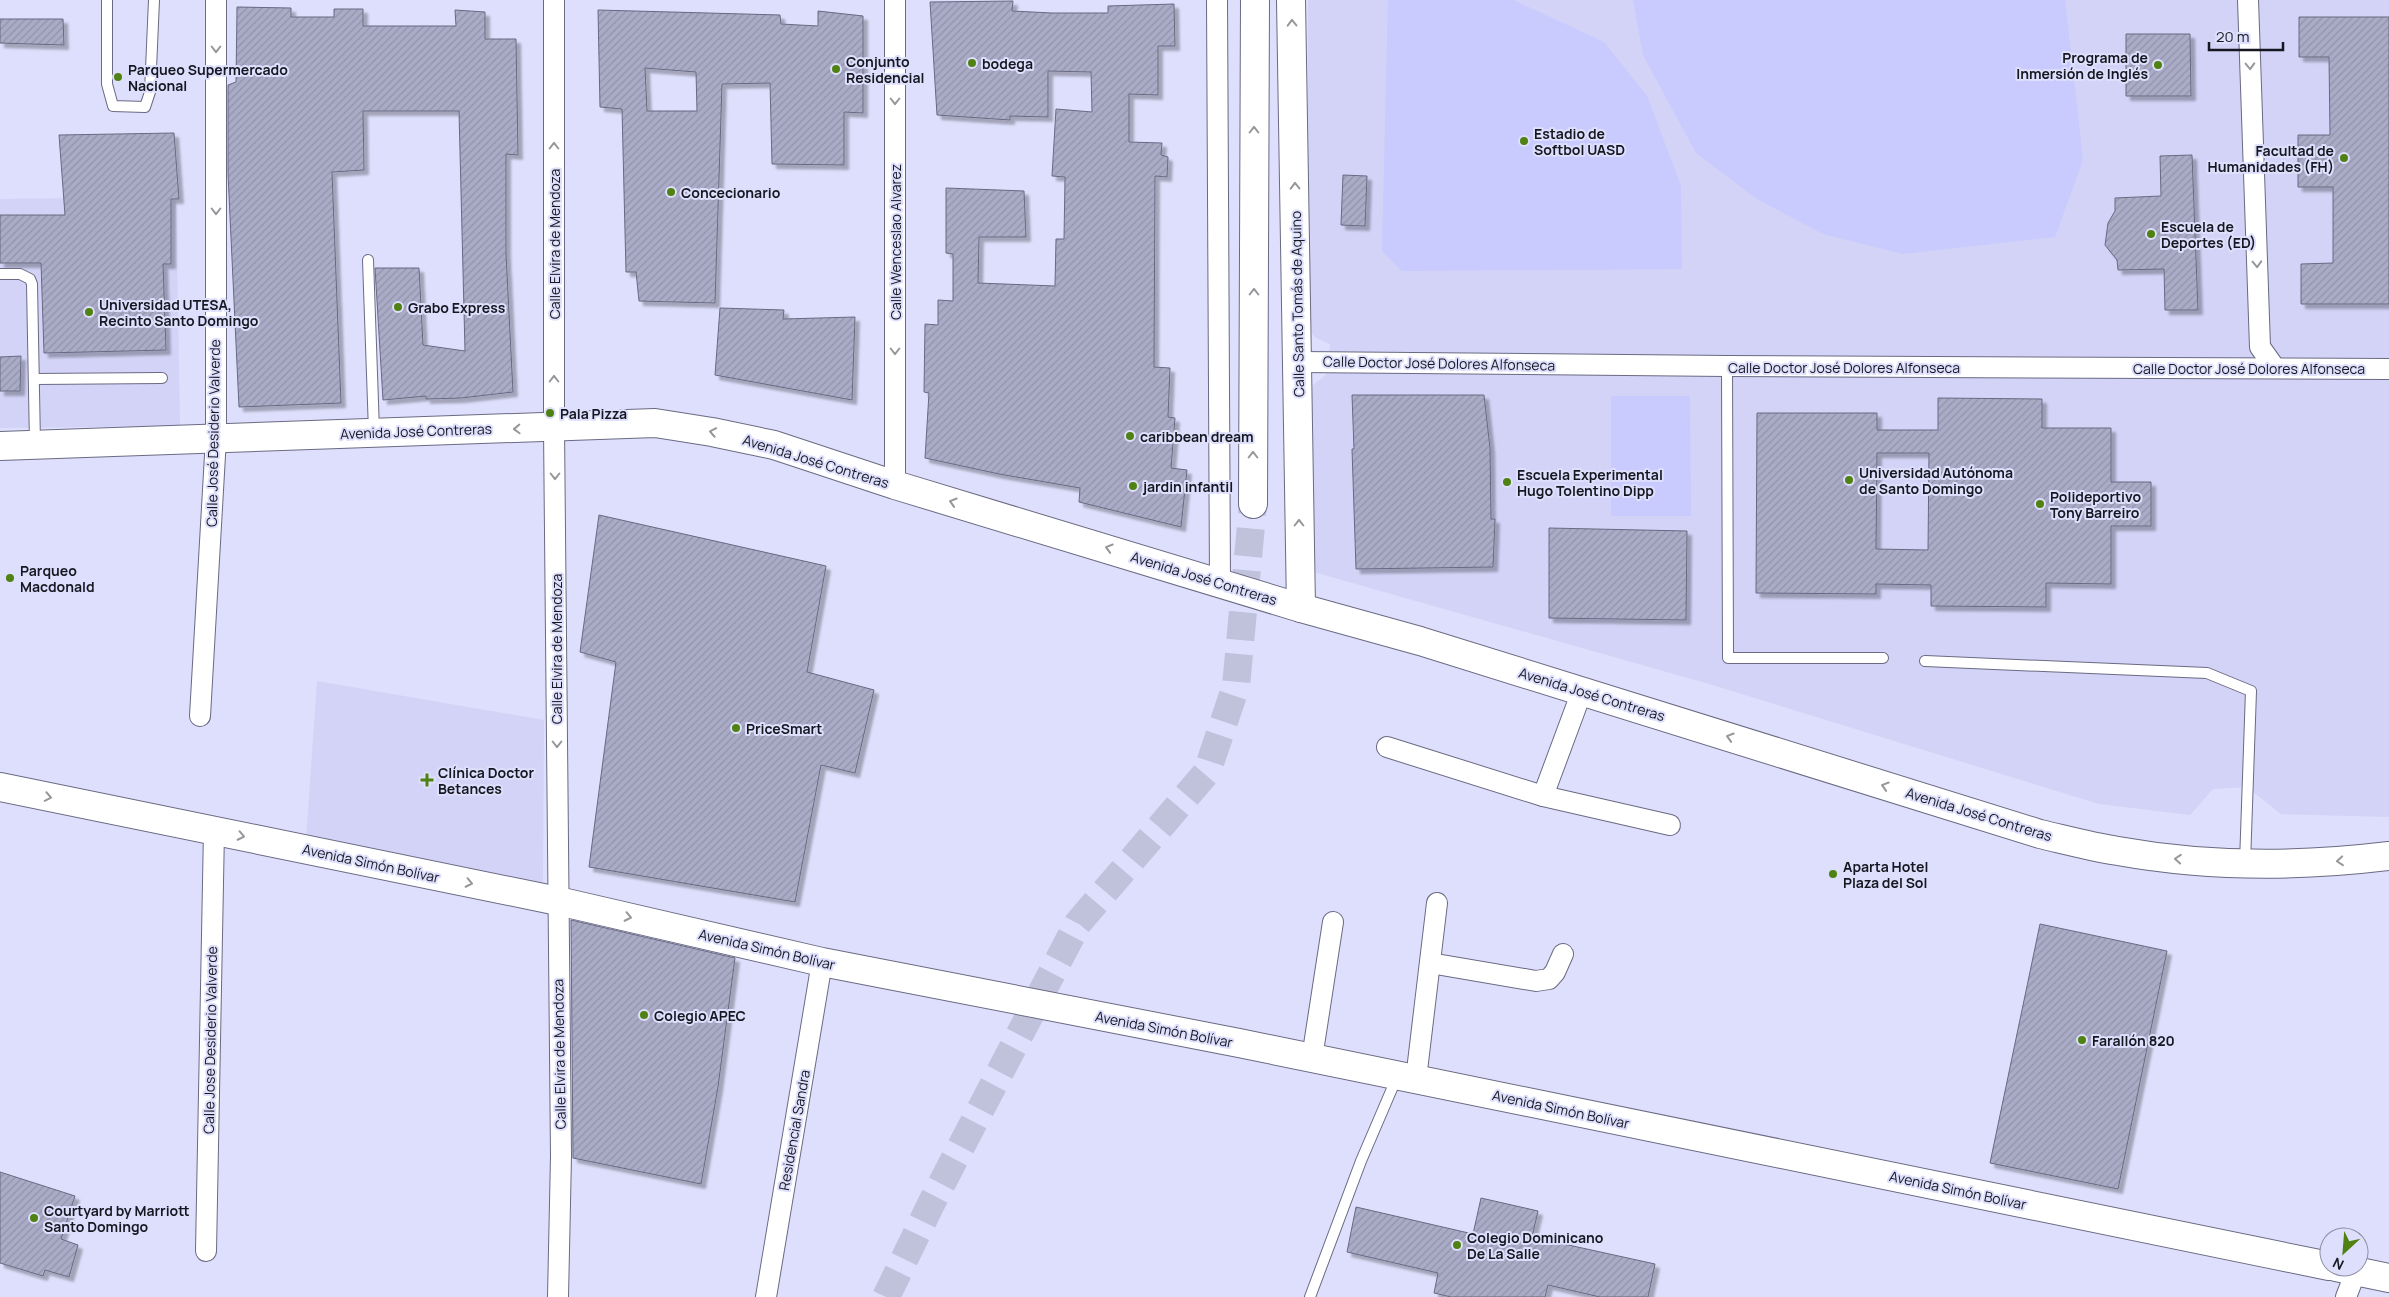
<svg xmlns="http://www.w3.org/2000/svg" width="2389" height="1297" font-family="Manrope,sans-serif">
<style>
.built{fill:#d2d3f6}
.pitch{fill:#c9cafd}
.building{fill:url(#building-hatch);stroke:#686982;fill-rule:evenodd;filter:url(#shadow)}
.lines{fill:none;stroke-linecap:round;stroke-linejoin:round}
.secondary-tunnel{stroke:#c0c1db;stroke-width:28;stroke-dasharray:28 14;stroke-linecap:butt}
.lane-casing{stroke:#6a6a83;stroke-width:12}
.street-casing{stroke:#6a6a83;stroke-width:22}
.secondary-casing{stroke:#6a6a83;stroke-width:30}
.lane{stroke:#fff;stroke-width:10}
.street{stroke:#fff;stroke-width:20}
.secondary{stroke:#fff;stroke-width:28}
.oneway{stroke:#96979b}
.poi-dot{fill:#4f8113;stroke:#dedffc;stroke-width:2}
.labels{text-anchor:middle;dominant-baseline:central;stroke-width:4;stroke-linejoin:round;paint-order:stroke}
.poi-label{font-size:14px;font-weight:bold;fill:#161720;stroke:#dedffc;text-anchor:start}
.street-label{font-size:14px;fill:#161720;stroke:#dedffc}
</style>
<defs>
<pattern id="building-hatch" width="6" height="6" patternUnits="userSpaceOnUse" patternTransform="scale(1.25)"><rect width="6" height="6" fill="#aaabc6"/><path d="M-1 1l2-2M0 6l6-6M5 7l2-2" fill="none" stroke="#9292aa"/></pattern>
<filter id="shadow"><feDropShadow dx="4.5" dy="4.5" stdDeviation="1" flood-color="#0004"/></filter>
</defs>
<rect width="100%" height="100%" fill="#dedffc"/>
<g class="built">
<path d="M 1308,0 L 2389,0 L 2389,817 L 2281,814 L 2247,787 L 2213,789 L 2190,815 L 2099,804 L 1709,684 L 1310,571 L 1309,388 L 1326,375 L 1330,344 L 1316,338 L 1310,331 L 1308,317 Z"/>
<path d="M 176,197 L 180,426 L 0,428 L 0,199 Z"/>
<path d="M 317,681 L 544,720 L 543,886 L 306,840 Z"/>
</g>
<g class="pitch">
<path d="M 1388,0 L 1513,0 L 1604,42 L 1647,96 L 1681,186 L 1682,269 L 1402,271 L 1382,251 Z"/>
<path d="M 1633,0 L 2065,0 L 2083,160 L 2055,237 L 1903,254 L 1823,234 L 1757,199 L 1696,153 L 1643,55 Z"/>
<path d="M 1611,396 L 1690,396 L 1691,516 L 1611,516 Z"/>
</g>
<g class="building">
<path d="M 1013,1 L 1012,11 L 1052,13 L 1108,13 L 1108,6 L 1174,4 L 1175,46 L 1158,46 L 1158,95 L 1129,94 L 1129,142 L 1162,143 L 1161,155 L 1168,157 L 1167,177 L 1155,176 L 1154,367 L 1170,368 L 1168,417 L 1175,418 L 1171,468 L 1187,470 L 1181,527 L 1079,502 L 1080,488 L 999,474 L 925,458 L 929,393 L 924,392 L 925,324 L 938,325 L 938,300 L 953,301 L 953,254 L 946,253 L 946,188 L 1024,191 L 1026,237 L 979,237 L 978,283 L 1055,286 L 1056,239 L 1064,239 L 1065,177 L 1052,176 L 1056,109 L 1092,112 L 1091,72 L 1048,71 L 1048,117 L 1010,116 L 1010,120 L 937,115 L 930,2 Z"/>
<path d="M 237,7 L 291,8 L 291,17 L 334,17 L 334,9 L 363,9 L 363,26 L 456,26 L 455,10 L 485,12 L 485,39 L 516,39 L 518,155 L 506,154 L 506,254 L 513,392 L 461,398 L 426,399 L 426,396 L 383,400 L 375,268 L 419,268 L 423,345 L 465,351 L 459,111 L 363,111 L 364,170 L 332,172 L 341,403 L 239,407 L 228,174 L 228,85 L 236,82 Z"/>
<path d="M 598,10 L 780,15 L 781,24 L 818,26 L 818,11 L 863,16 L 863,113 L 844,112 L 844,165 L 772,164 L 770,83 L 722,84 L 715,303 L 639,301 L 636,272 L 626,272 L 622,109 L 600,107 ZM 645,68 L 696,72 L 697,111 L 647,111 Z"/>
<path d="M 2299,17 L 2389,17 L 2389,304 L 2301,304 L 2301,264 L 2333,263 L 2333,187 L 2298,187 L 2298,135 L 2330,135 L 2329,57 L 2299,57 Z"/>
<path d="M 0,19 L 63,19 L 64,45 L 0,43 Z"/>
<path d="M 2126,34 L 2190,34 L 2191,96 L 2126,96 Z"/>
<path d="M 174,133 L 179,199 L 171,199 L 171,264 L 163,264 L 166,350 L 44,353 L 41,263 L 0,263 L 0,215 L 65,215 L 59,135 Z"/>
<path d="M 2192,155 L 2198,310 L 2165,310 L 2164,269 L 2118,270 L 2117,260 L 2105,245 L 2108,223 L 2115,211 L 2115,198 L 2161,196 L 2160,156 Z"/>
<path d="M 1343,175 L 1367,176 L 1365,226 L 1341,225 Z"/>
<path d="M 720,308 L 784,310 L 783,319 L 855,317 L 852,400 L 715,375 Z"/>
<path d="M 21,356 L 20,391 L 0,391 L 0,357 Z"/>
<path d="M 1352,395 L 1484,395 L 1490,448 L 1491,519 L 1495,519 L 1493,567 L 1356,569 L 1352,449 L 1354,449 Z"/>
<path d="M 1938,398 L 2042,399 L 2042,428 L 2111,428 L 2111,482 L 2151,482 L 2151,526 L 2111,526 L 2111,584 L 2046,583 L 2046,607 L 1931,606 L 1931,585 L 1876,584 L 1876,594 L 1756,593 L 1757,413 L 1877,413 L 1877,430 L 1938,430 ZM 1877,453 L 1929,453 L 1928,550 L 1876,549 Z"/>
<path d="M 599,515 L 826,566 L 807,672 L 874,690 L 855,773 L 821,765 L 795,902 L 589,867 L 616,662 L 580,652 Z"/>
<path d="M 1549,528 L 1687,531 L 1686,620 L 1549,618 Z"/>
<path d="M 571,920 L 735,958 L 718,1087 L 701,1184 L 573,1158 Z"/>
<path d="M 2040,924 L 2167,951 L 2118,1189 L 1990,1163 Z"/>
<path d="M 0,1172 L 75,1196 L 61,1239 L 78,1245 L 69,1277 L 45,1270 L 43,1276 L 0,1263 Z"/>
<path d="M 1481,1198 L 1538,1211 L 1532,1237 L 1655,1264 L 1648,1297 L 1600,1297 L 1548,1285 L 1545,1297 L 1451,1297 L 1434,1293 L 1438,1273 L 1347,1252 L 1356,1207 L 1473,1234 Z"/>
</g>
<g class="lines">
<path class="secondary-tunnel" d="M 886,1297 L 931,1204 L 1078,923 L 1207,772 L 1236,686 L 1253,504"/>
<defs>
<g id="lane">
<path d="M 107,0 L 107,84 L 113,106 L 145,107 L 150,92 L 154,0"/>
<path d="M 368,260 L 374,431"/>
<path d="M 0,274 L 20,274 L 30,279 L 32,284 L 35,444"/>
<path d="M 1727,366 L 1728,658 L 1883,658"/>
<path d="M 35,379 L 162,378"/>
<path d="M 1925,661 L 2207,673 L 2251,691 L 2245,863"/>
<path d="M 1310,1297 L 1361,1161 L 1397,1077"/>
</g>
<g id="street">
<path d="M 554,0 L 554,428 L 561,1156 L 558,1297"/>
<path d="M 895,0 L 895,485"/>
<path d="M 1217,0 L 1220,582"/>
<path d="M 2248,0 L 2260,347 L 2275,368"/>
<path d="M 1299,362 L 1727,366 L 2389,369"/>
<path d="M 200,716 L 216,438 L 216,0"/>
<path d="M 1387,747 L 1543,796 L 1582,691"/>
<path d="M 1543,796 L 1670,825"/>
<path d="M 1430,963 L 1536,981 L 1549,979 L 1555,972 L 1563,954"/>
<path d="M 1312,1058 L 1333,922"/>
<path d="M 1416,1079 L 1437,903"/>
<path d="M 206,1251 L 214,830"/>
<path d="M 766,1297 L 822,962"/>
<path d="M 2346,1297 L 2356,1271"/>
</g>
<g id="secondary">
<path d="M 1291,0 L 1301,608"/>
<path d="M 0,446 L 655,423 L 712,432 L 774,445 L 895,485 L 1301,608 L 1420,641 L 2040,834 C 2066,840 2092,847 2118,851 C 2207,867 2299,867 2389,856"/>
<path d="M 1253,504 L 1255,0"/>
<path d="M 0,787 L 558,901 L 822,962 L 1239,1043 L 2329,1266"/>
<path d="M 2336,1267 L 2389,1278"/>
</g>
</defs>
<use href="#lane" class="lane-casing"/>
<use href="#street" class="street-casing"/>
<use href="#secondary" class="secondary-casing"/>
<use href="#lane" class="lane"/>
<use href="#street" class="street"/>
<use href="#secondary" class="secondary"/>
</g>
<defs><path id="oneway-chevron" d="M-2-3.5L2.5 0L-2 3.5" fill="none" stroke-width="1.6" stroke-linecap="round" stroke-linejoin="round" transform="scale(1.25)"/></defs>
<g class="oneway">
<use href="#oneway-chevron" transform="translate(1292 23) rotate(-91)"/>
<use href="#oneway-chevron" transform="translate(216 49) rotate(90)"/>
<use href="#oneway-chevron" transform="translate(2250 66) rotate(88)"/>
<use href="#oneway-chevron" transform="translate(895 101) rotate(90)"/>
<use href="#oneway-chevron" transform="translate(1254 130) rotate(-90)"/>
<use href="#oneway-chevron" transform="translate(554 146) rotate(-90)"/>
<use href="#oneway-chevron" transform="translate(1295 186) rotate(-91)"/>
<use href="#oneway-chevron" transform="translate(216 211) rotate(90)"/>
<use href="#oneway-chevron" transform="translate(2257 264) rotate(88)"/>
<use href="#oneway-chevron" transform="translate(1254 292) rotate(-90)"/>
<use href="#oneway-chevron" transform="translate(895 351) rotate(90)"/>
<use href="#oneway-chevron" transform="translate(554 379) rotate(-90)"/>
<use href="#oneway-chevron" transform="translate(517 429) rotate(178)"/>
<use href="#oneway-chevron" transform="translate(713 432) rotate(-169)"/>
<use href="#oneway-chevron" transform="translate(1253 455) rotate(-90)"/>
<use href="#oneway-chevron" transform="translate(555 476) rotate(90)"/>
<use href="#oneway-chevron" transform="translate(953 502) rotate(-163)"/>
<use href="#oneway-chevron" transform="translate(1299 523) rotate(-90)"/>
<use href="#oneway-chevron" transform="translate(1109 548) rotate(-163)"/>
<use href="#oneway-chevron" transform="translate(1730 737) rotate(-163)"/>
<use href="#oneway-chevron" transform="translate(557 744) rotate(90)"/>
<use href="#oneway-chevron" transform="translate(1885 786) rotate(-163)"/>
<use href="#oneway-chevron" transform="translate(48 797) rotate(11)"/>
<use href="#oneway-chevron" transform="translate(241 836) rotate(12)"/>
<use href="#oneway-chevron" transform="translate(2178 859) rotate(-176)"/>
<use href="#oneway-chevron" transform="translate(2340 861) rotate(175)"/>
<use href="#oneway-chevron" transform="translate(469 883) rotate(12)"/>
<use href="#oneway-chevron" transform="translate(628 917) rotate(12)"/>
</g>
<g class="poi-dot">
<circle cx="972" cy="63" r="5"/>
<circle cx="2158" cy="65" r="5"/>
<circle cx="836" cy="69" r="5"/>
<circle cx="118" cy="77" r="5"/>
<circle cx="1524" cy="141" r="5"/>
<circle cx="2344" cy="158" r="5"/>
<circle cx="671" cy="192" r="5"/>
<circle cx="2151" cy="234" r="5"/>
<circle cx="398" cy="307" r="5"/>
<circle cx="89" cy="312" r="5"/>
<circle cx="550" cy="413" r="5"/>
<circle cx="1130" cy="436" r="5"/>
<circle cx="1849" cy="480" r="5"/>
<circle cx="1507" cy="482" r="5"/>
<circle cx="1133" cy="486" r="5"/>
<circle cx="2040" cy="504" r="5"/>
<circle cx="10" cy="578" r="5"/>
<circle cx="736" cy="728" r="5"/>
<path d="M424.5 772.5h5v5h5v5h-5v5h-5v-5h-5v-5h5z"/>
<circle cx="1833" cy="874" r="5"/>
<circle cx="644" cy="1015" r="5"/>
<circle cx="2082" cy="1040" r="5"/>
<circle cx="34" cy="1218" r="5"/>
<circle cx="1457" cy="1245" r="5"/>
</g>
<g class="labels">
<g class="poi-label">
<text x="2148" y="57" text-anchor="end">Programa de<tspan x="2148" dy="16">Inmersión de Inglés</tspan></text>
<text x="846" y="61">Conjunto<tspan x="846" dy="16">Residencial</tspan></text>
<text x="982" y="63">bodega</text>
<text x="128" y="69">Parqueo Supermercado<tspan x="128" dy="16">Nacional</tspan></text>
<text x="1534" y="133">Estadio de<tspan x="1534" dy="16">Softbol UASD</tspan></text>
<text x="2334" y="150" text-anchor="end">Facultad de<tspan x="2334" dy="16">Humanidades (FH)</tspan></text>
<text x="681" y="192">Concecionario</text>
<text x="2161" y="226">Escuela de<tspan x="2161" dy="16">Deportes (ED)</tspan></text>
<text x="99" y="304">Universidad UTESA,<tspan x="99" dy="16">Recinto Santo Domingo</tspan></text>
<text x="408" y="307">Grabo Express</text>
<text x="560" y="413">Pala Pizza</text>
<text x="1140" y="436">caribbean dream</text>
<text x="1859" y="472">Universidad Autónoma<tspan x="1859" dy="16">de Santo Domingo</tspan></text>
<text x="1517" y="474">Escuela Experimental<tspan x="1517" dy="16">Hugo Tolentino Dipp</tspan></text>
<text x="1143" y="486">jardin infantil</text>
<text x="2050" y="496">Polideportivo<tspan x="2050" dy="16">Tony Barreiro</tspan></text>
<text x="20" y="570">Parqueo<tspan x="20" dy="16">Macdonald</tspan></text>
<text x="746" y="728">PriceSmart</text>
<text x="438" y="772">Clínica Doctor<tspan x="438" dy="16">Betances</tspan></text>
<text x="1843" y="866">Aparta Hotel<tspan x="1843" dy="16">Plaza del Sol</tspan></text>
<text x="654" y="1015">Colegio APEC</text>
<text x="2092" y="1040">Farallón 820</text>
<text x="44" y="1210">Courtyard by Marriott<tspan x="44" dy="16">Santo Domingo</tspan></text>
<text x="1467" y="1237">Colegio Dominicano<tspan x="1467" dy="16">De La Salle</tspan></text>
</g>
<g class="street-label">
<text transform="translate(895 242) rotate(-90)">Calle Wenceslao Alvarez</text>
<text transform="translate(554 244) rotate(-90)">Calle Elvira de Mendoza</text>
<text transform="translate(1297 304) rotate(-91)">Calle Santo Tomás de Aquino</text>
<text transform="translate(1439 363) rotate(1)">Calle Doctor José Dolores Alfonseca</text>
<text x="1844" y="367">Calle Doctor José Dolores Alfonseca</text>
<text x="2249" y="368">Calle Doctor José Dolores Alfonseca</text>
<text transform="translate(416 431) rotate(-2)">Avenida José Contreras</text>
<text transform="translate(213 433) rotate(-89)">Calle José Desiderio Valverde</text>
<text transform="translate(816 461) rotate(17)">Avenida José Contreras</text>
<text transform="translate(1204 578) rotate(17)">Avenida José Contreras</text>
<text transform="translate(556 649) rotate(-90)">Calle Elvira de Mendoza</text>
<text transform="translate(1592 694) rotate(17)">Avenida José Contreras</text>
<text transform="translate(1979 814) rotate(17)">Avenida José Contreras</text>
<text transform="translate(371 863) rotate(12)">Avenida Simón Bolívar</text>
<text transform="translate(767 949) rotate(13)">Avenida Simón Bolívar</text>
<text transform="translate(1164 1029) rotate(11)">Avenida Simón Bolívar</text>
<text transform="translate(210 1040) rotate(-89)">Calle Jose Desiderio Valverde</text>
<text transform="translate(559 1054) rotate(-91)">Calle Elvira de Mendoza</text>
<text transform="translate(1561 1109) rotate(12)">Avenida Simón Bolívar</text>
<text transform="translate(794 1130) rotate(-80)">Residencial Sandra</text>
<text transform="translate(1958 1190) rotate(12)">Avenida Simón Bolívar</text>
</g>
</g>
<g transform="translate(2344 1252) rotate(206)"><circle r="24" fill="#dedffc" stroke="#8e8fa4"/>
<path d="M0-4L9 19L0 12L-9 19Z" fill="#4f8113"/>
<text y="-8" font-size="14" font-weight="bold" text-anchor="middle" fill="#161720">N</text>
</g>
<path d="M2209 42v8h74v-8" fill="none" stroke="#161720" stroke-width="2.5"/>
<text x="2216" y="42" font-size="15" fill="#161720" stroke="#dedffc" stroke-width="4" paint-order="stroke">20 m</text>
</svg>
